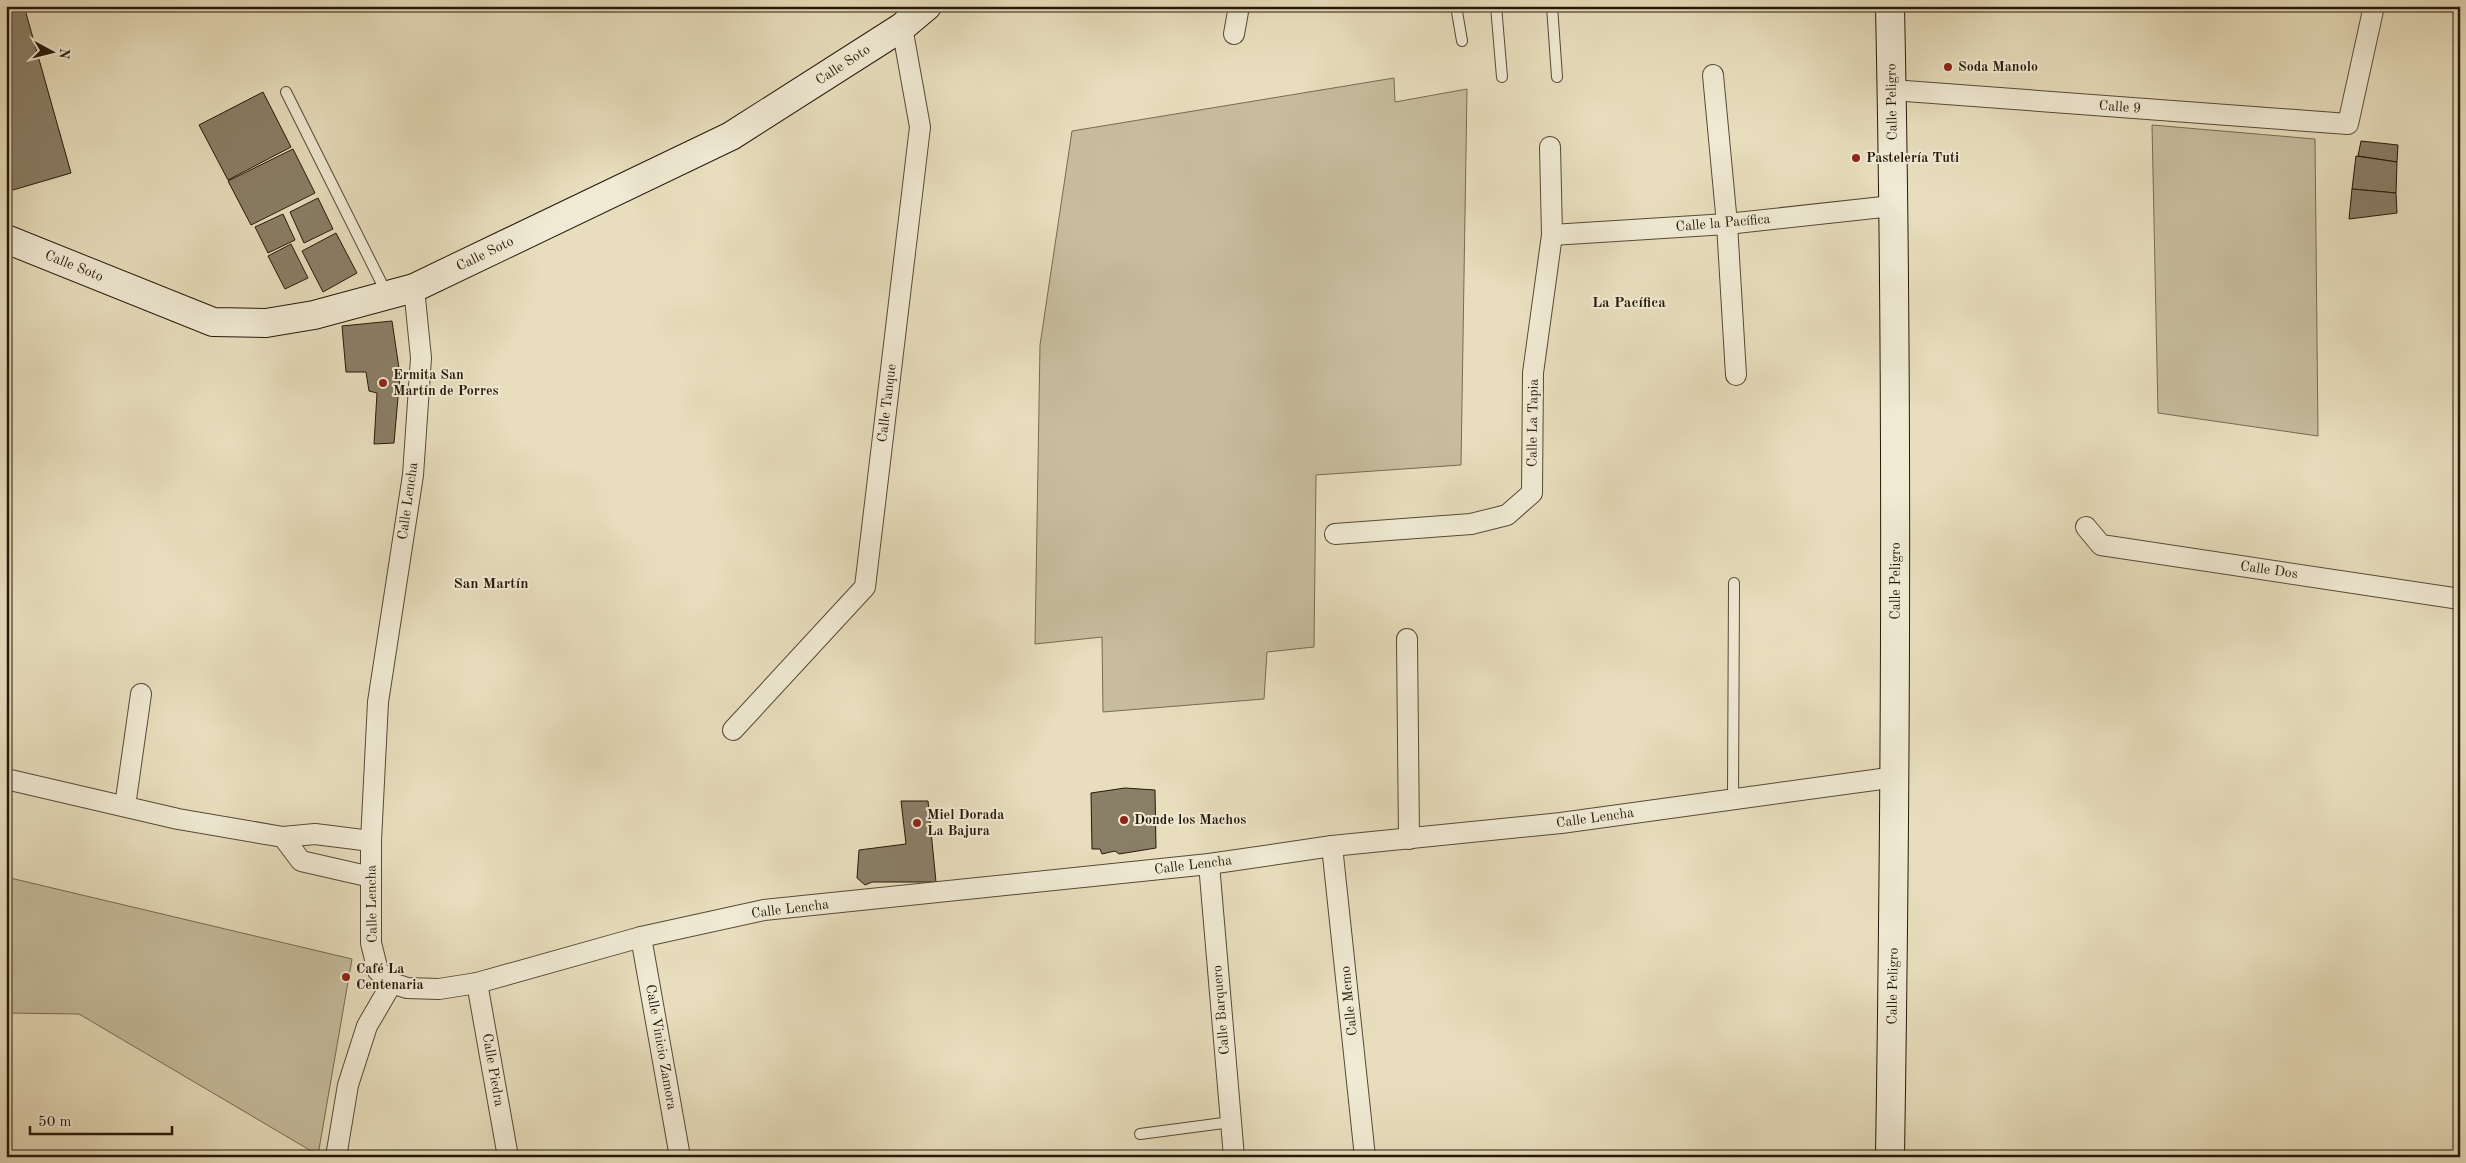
<svg xmlns="http://www.w3.org/2000/svg" width="2466" height="1163" font-family="'Old Standard TT',serif">
<style>
.green{fill:#c7bd9e;stroke:#766b54}
.building{fill:#8a7f67;stroke:#251909}
.lines{fill:none;stroke-linecap:round;stroke-linejoin:round}
.lane-casing{stroke:#564a36;stroke-width:12}
.street-casing{stroke:#564a36;stroke-width:22}
.secondary-casing{stroke:#251909;stroke-width:30}
.lane{stroke:#f0ead4;stroke-width:10}
.street{stroke:#f0ead4;stroke-width:20}
.secondary{stroke:#f0ead4;stroke-width:28}
.poi-dot{fill:#8f2418;stroke:#f0ead4;stroke-width:2}
.labels{text-anchor:middle;dominant-baseline:central;stroke-width:4;stroke-linejoin:round;paint-order:stroke}
.street-label{font-size:14px;fill:#251909;stroke:#f0ead4}
.poi-label{font-size:14px;font-weight:bold;fill:#251909;stroke:#f0ead4;text-anchor:start}
.neighbourhood-label{font-size:15px;font-weight:bold;fill:#251909;stroke:#f0ead4}
</style>
<rect width="100%" height="100%" fill="#e8debd"/>
<filter id="stains"><feTurbulence type="fractalNoise" baseFrequency=".004" numOctaves="4"/><feColorMatrix values="0 0 0 0 .2 0 0 0 0 .09 0 0 0 0 .02 0 0 0 .5 -.17"/></filter>
<radialGradient id="worn" r=".72"><stop offset=".6" stop-color="#630" stop-opacity="0"/><stop offset="1" stop-color="#630" stop-opacity=".3"/></radialGradient>
<g class="green">
<path d="M 1394,78 L 1395,102 L 1467,89 L 1461,465 L 1316,475 L 1314,647 L 1267,652 L 1264,699 L 1103,712 L 1102,637 L 1035,644 L 1040,345 L 1072,131 Z"/>
<path d="M 2152,125 L 2315,139 L 2318,436 L 2158,413 Z"/>
<path d="M 6,877 L 352,959 L 318,1155 L 79,1014 L 6,1013 Z"/>
</g>
<g class="building">
<path d="M 16,6 L 24,6 L 71,173 L 6,192 L 6,9 Z"/>
<path d="M 263,92 L 291,147 L 228,180 L 199,125 Z"/>
<path d="M 2361,141 L 2398,145 L 2397,162 L 2358,156 Z"/>
<path d="M 293,149 L 315,193 L 251,225 L 228,181 Z"/>
<path d="M 2356,156 L 2397,162 L 2396,193 L 2352,189 Z"/>
<path d="M 2352,189 L 2396,193 L 2397,213 L 2349,219 Z"/>
<path d="M 318,198 L 333,229 L 304,243 L 290,212 Z"/>
<path d="M 283,214 L 295,240 L 268,253 L 255,227 Z"/>
<path d="M 336,233 L 357,273 L 323,292 L 302,251 Z"/>
<path d="M 291,244 L 308,278 L 285,289 L 268,256 Z"/>
<path d="M 392,321 L 400,375 L 394,443 L 374,444 L 377,393 L 369,391 L 366,372 L 346,372 L 342,326 Z"/>
<path d="M 1125,788 L 1155,790 L 1156,848 L 1119,854 L 1115,851 L 1102,854 L 1100,849 L 1092,849 L 1091,793 Z"/>
<path d="M 901,801 L 928,801 L 936,882 L 872,882 L 865,885 L 857,878 L 859,850 L 906,844 Z"/>
</g>
<g class="lines">
<defs>
<g id="lane">
<path d="M 1456,6 L 1462,41"/>
<path d="M 1496,6 L 1502,77"/>
<path d="M 1552,6 L 1557,77"/>
<path d="M 286,92 L 387,294"/>
<path d="M 1733,798 L 1734,583"/>
<path d="M 1140,1134 L 1231,1122"/>
</g>
<g id="street">
<path d="M 1234,34 L 1239,6"/>
<path d="M 1713,75 L 1727,224 L 1736,375"/>
<path d="M 1892,90 L 2348,124 L 2374,6"/>
<path d="M 1552,235 L 1727,224 L 1892,206"/>
<path d="M 414,288 L 421,358 L 413,475 L 378,702 L 371,841 L 371,943 L 378,971 L 392,983 L 407,988 L 439,989 L 477,983 L 641,937 L 764,910 L 1209,864 L 1332,846 L 1561,823 L 1896,777"/>
<path d="M 2086,527 L 2101,545 L 2460,599"/>
<path d="M 1335,534 L 1471,524 L 1507,515 L 1532,493 L 1533,373 L 1552,235 L 1550,147"/>
<path d="M 1407,639 L 1409,839"/>
<path d="M 733,730 L 865,587 L 920,127 L 902,27"/>
<path d="M 6,779 L 178,819 L 283,837 L 315,834 L 371,841"/>
<path d="M 125,806 L 141,694"/>
<path d="M 283,837 L 301,861 L 371,877"/>
<path d="M 1332,846 L 1365,1157"/>
<path d="M 1209,864 L 1234,1157"/>
<path d="M 641,937 L 680,1157"/>
<path d="M 477,983 L 508,1157"/>
<path d="M 336,1157 L 348,1085 L 367,1026 L 392,983"/>
</g>
<g id="secondary">
<path d="M 6,239 L 213,322 L 266,323 L 314,315 L 414,288 L 731,136 L 902,27 L 927,6"/>
<path d="M 1890,1157 C 1896,773 1898,390 1890,6"/>
</g>
</defs>
<use href="#lane" class="lane-casing"/>
<use href="#street" class="street-casing"/>
<use href="#secondary" class="secondary-casing"/>
<use href="#lane" class="lane"/>
<use href="#street" class="street"/>
<use href="#secondary" class="secondary"/>
</g>
<g class="poi-dot">
<circle cx="1948" cy="67" r="5"/>
<circle cx="1856" cy="158" r="5"/>
<circle cx="383" cy="383" r="5"/>
<circle cx="1124" cy="820" r="5"/>
<circle cx="917" cy="823" r="5"/>
<circle cx="346" cy="977" r="5"/>
</g>
<g class="labels">
<g class="street-label">
<text transform="translate(843 65) rotate(-33)">Calle Soto</text>
<text transform="translate(1892 102) rotate(-91)">Calle Peligro</text>
<text transform="translate(2120 107) rotate(4)">Calle 9</text>
<text transform="translate(1723 223) rotate(-5)">Calle la Pacífica</text>
<text transform="translate(485 254) rotate(-26)">Calle Soto</text>
<text transform="translate(74 266) rotate(22)">Calle Soto</text>
<text transform="translate(887 403) rotate(-83)">Calle Tanque</text>
<text transform="translate(1533 423) rotate(-89)">Calle La Tapia</text>
<text transform="translate(408 501) rotate(-82)">Calle Lencha</text>
<text transform="translate(2269 570) rotate(8)">Calle Dos</text>
<text transform="translate(1896 581) rotate(-90)">Calle Peligro</text>
<text transform="translate(1595 818) rotate(-8)">Calle Lencha</text>
<text transform="translate(1193 865) rotate(-7)">Calle Lencha</text>
<text transform="translate(372 904) rotate(-91)">Calle Lencha</text>
<text transform="translate(790 909) rotate(-7)">Calle Lencha</text>
<text transform="translate(1893 986) rotate(-89)">Calle Peligro</text>
<text transform="translate(1349 1001) rotate(-96)">Calle Memo</text>
<text transform="translate(1221 1010) rotate(-95)">Calle Barquero</text>
<text transform="translate(661 1047) rotate(80)">Calle Vinicio Zamora</text>
<text transform="translate(493 1070) rotate(80)">Calle Piedra</text>
</g>
<g class="poi-label">
<text x="1958" y="67">Soda Manolo</text>
<text x="1866" y="158">Pastelería Tuti</text>
<text x="393" y="375">Ermita San<tspan x="393" dy="16">Martín de Porres</tspan></text>
<text x="927" y="815">Miel Dorada<tspan x="927" dy="16">La Bajura</tspan></text>
<text x="1134" y="820">Donde los Machos</text>
<text x="356" y="969">Café La<tspan x="356" dy="16">Centenaria</tspan></text>
</g>
<g class="neighbourhood-label">
<text x="1629" y="303">La Pacífica</text>
<text x="491" y="584">San Martín</text>
</g>
</g>
<rect width="2466" height="1163" fill="none" stroke="#e8debd" stroke-width="25"/>
<rect x="8" y="8" width="2451" height="1148" fill="none" stroke="#251909" stroke-width="2.5"/>
<rect x="12" y="12" width="2441" height="1138" fill="none" stroke="#251909"/>
<g transform="translate(52 52) rotate(97)" stroke="#f0ead4" stroke-width="4" paint-order="stroke">
<path d="M0-4L9 19L0 12L-9 19Z" fill="#251909"/>
<text y="-8" font-size="14" font-weight="bold" text-anchor="middle" fill="#251909">N</text>
</g>
<path d="M30 1126v8h142v-8" fill="none" stroke="#251909" stroke-width="2.5"/>
<text x="38" y="1126" font-size="15" fill="#251909" stroke="#f0ead4" stroke-width="4" paint-order="stroke">50 m</text>
<rect width="100%" height="100%" filter="url(#stains)"/>
<rect width="100%" height="100%" fill="url(#worn)"/>
</svg>
